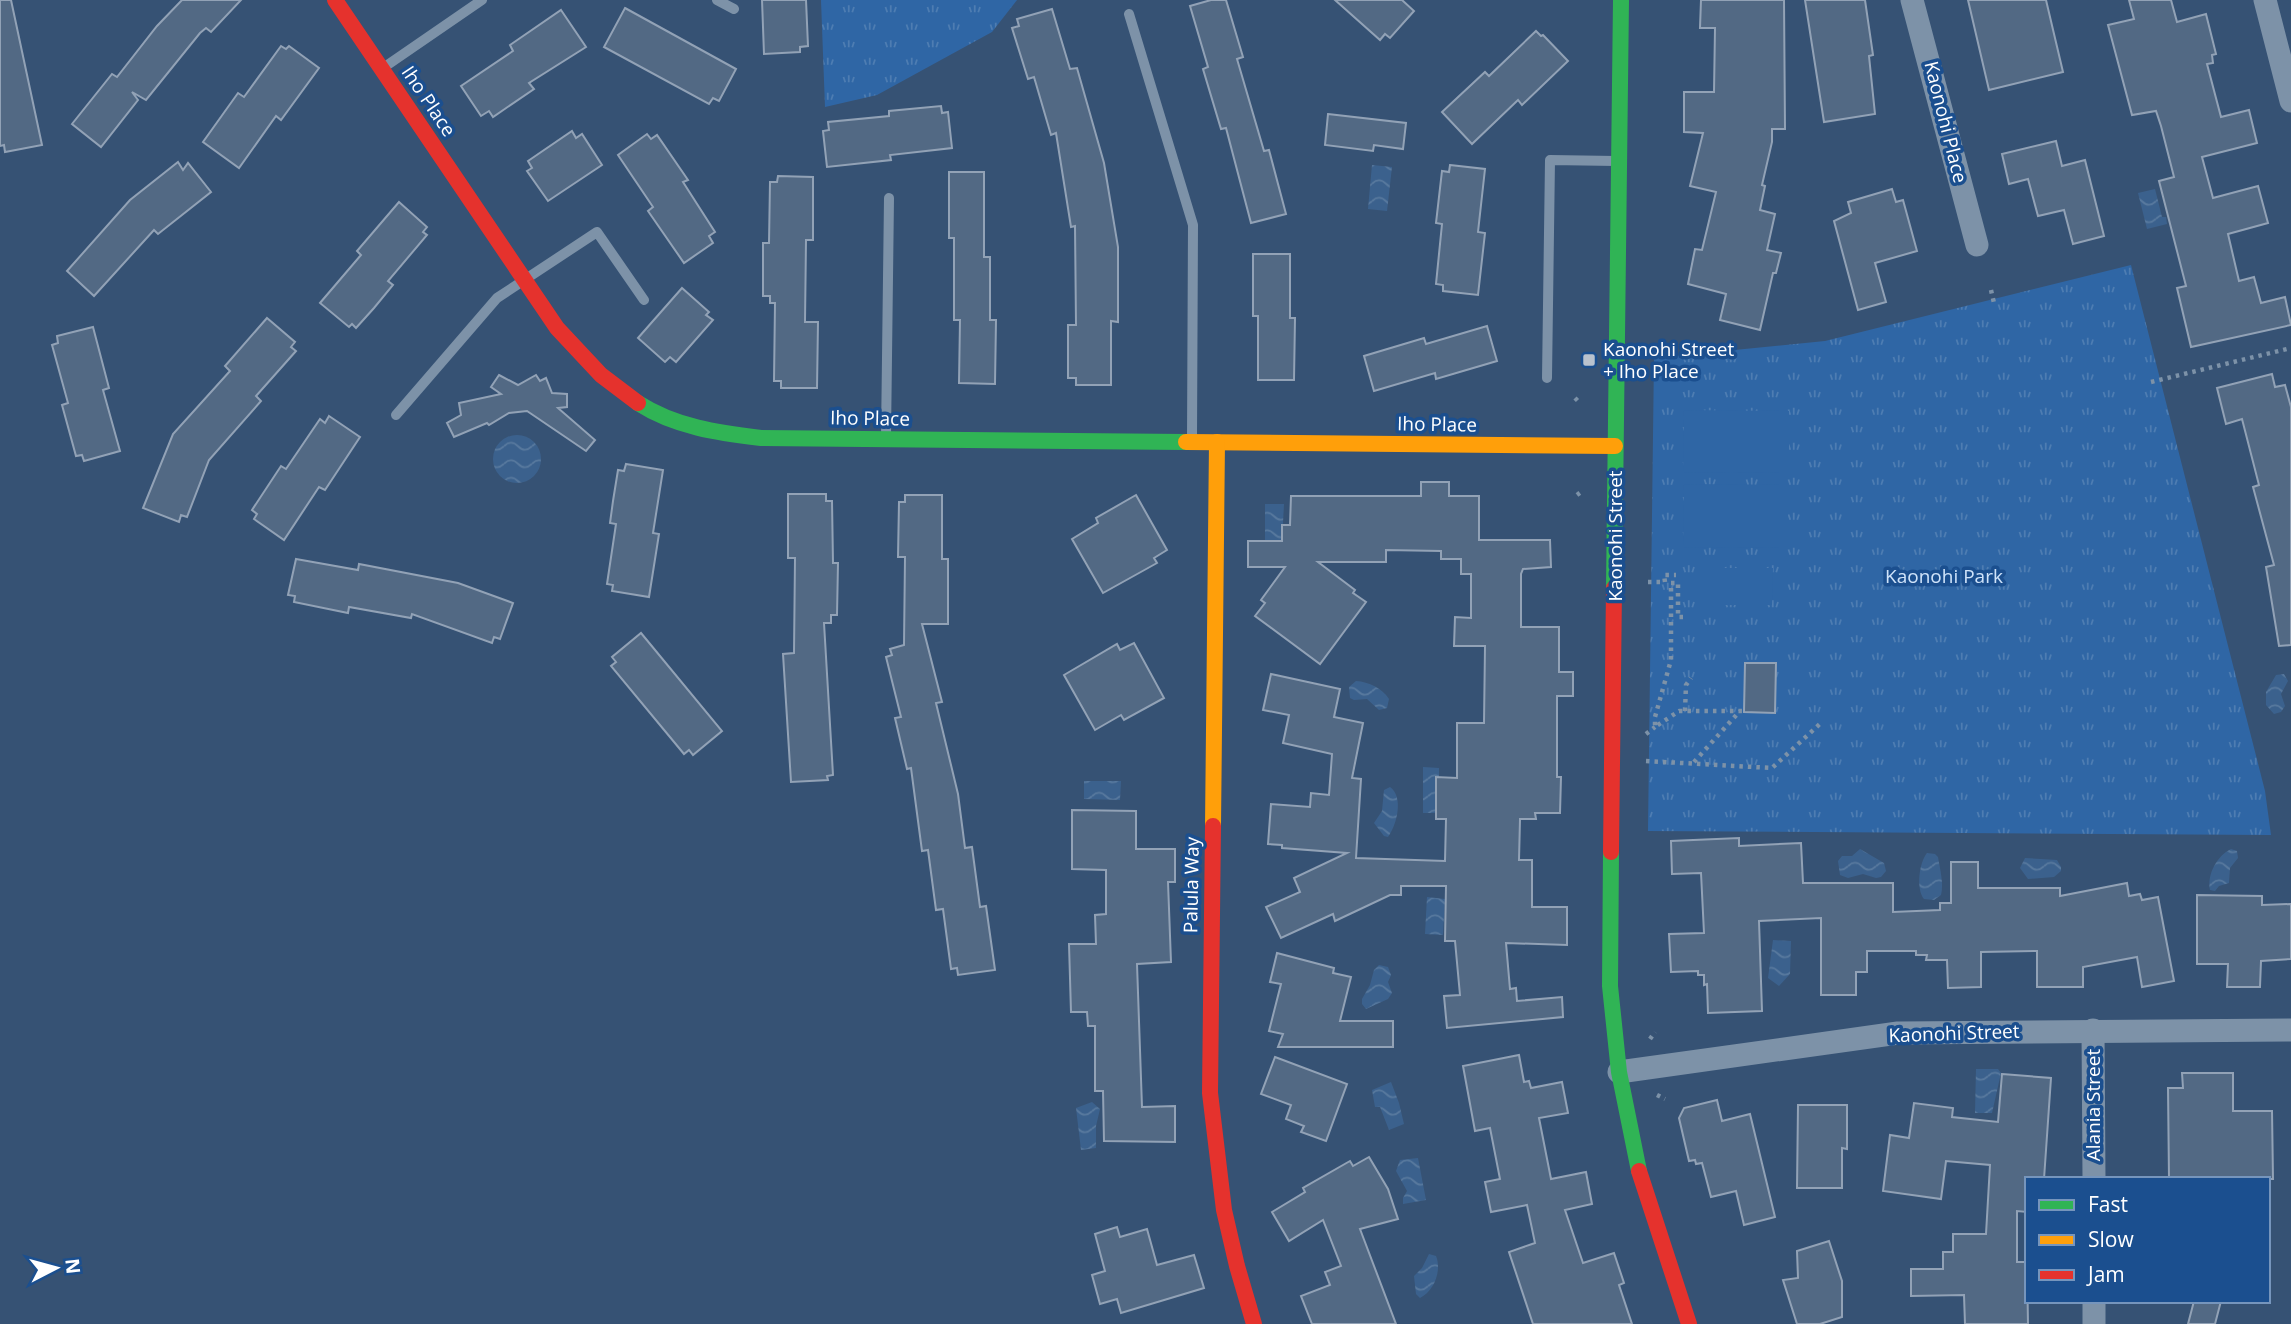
<svg xmlns="http://www.w3.org/2000/svg" width="2291" height="1324" font-family="'Open Sans',sans-serif">
<style>
.park{fill:url(#park-tufts)}
.pitch{fill:#2f66a5}
.water{fill:url(#water-waves)}
.building{fill:#526984;stroke:#92a2b6;stroke-width:2}
.lines{fill:none;stroke-linecap:round;stroke-linejoin:round}
.path{stroke:#7d92a8;stroke-width:4.5;stroke-dasharray:3.5 5;stroke-linecap:butt}
.lane{stroke:#7d92a8;stroke-width:10}
.street{stroke:#7d92a8;stroke-width:23}
.fast{stroke:#30b455;stroke-width:16}
.slow{stroke:#ff9f0a;stroke-width:16}
.jam{stroke:#e5322d;stroke-width:16}
.poi-dot{fill:#b9c2ce;stroke:#1b4f8f;stroke-width:2.5}
.labels{text-anchor:middle;dominant-baseline:central;stroke-width:7;stroke-linejoin:round;paint-order:stroke}
.street-label{font-size:19px;fill:#fff;stroke:#1b4f8f}
.poi-label{font-size:19px;fill:#fff;stroke:#1b4f8f;text-anchor:start}
.park-label{font-size:19px;fill:#cfe3fa;stroke:#1b4f8f}
</style>
<defs>
<pattern id="park-tufts" width="24" height="20" patternUnits="userSpaceOnUse" patternTransform="scale(1.75)"><rect width="24" height="20" fill="#2f66a5"/><path d="M3 7l-1-3M5 7V3M7 7l1-3M15 17l-1-3M17 17v-4M19 17l1-3" fill="none" stroke="#4e7db2"/></pattern>
<pattern id="water-waves" width="16" height="10" patternUnits="userSpaceOnUse" patternTransform="scale(1.75)"><rect width="16" height="10" fill="#3b618d"/><path d="M0 5q4-4 8 0t8 0" fill="none" stroke="#58799e"/></pattern>
</defs>
<rect width="100%" height="100%" fill="#365274"/>
<g class="park">
<path d="M 821,0 L 1017,0 L 992,32 L 877,95 L 825,107 Z"/>
<path d="M 2131,265 L 2265,791 L 2271,835 L 1648,831 L 1654,358 L 1825,341 Z"/>
</g>
<g class="pitch">
<path d="M 1684,410 L 1789,411 L 1789,473 L 1683,472 Z"/>
<path d="M 1684,484 L 1788,485 L 1788,548 L 1683,547 Z"/>
<path d="M 1698,568 L 1773,568 L 1772,605 L 1698,605 Z"/>
</g>
<g class="water">
<path d="M 1372,165 L 1392,167 L 1387,211 L 1368,209 Z"/>
<path d="M 2155,189 L 2162,217 L 2166,217 L 2167,224 L 2147,229 L 2138,193 Z"/>
<circle cx="517" cy="459" r="24"/>
<path d="M 1265,504 L 1284,504 L 1282,541 L 1265,541 Z"/>
<path d="M 2284,674 L 2288,681 L 2281,694 L 2285,706 L 2281,712 L 2274,714 L 2266,705 L 2266,692 L 2276,675 Z"/>
<path d="M 1356,681 C 1369,682 1382,688 1389,699 L 1387,708 L 1379,710 L 1367,699 L 1354,700 L 1350,698 L 1349,687 Z"/>
<path d="M 1423,767 L 1439,768 L 1439,777 L 1436,778 L 1436,813 L 1423,813 Z"/>
<path d="M 1084,781 L 1121,781 L 1120,800 L 1084,799 Z"/>
<path d="M 1390,787 C 1404,797 1397,825 1388,837 L 1384,836 L 1374,823 L 1382,811 L 1384,790 Z"/>
<path d="M 1860,849 L 1884,863 L 1886,871 L 1881,877 L 1876,878 L 1863,874 L 1848,878 L 1840,875 L 1838,861 L 1842,856 L 1852,856 Z"/>
<path d="M 2231,849 L 2237,851 L 2238,858 L 2230,868 L 2229,883 L 2219,886 L 2215,891 L 2210,890 C 2207,874 2217,856 2231,849 Z"/>
<path d="M 1927,853 L 1935,854 L 1938,857 C 1940,869 1944,884 1941,895 L 1934,900 L 1924,899 C 1916,889 1919,863 1927,853 Z"/>
<path d="M 2025,858 L 2057,860 L 2061,867 L 2061,871 L 2054,877 L 2028,879 L 2020,868 Z"/>
<path d="M 1427,897 L 1445,899 L 1443,935 L 1425,934 Z"/>
<path d="M 1773,940 L 1791,941 L 1790,974 L 1779,986 L 1768,978 Z"/>
<path d="M 1379,965 L 1388,967 L 1391,975 L 1388,982 L 1392,993 L 1388,999 L 1366,1009 L 1362,1004 L 1362,999 L 1370,985 L 1374,970 Z"/>
<path d="M 1976,1069 L 1998,1069 L 2001,1073 L 1992,1113 L 1975,1113 Z"/>
<path d="M 1391,1082 L 1399,1103 L 1404,1124 L 1389,1130 L 1380,1107 L 1375,1107 L 1372,1090 Z"/>
<path d="M 1092,1102 L 1100,1109 L 1096,1126 L 1096,1148 L 1081,1150 L 1076,1108 Z"/>
<path d="M 1418,1158 L 1426,1200 L 1403,1204 L 1403,1198 L 1407,1191 L 1396,1171 L 1400,1160 Z"/>
<path d="M 1429,1254 L 1436,1256 C 1442,1271 1434,1291 1420,1298 L 1416,1294 L 1414,1276 L 1422,1268 Z"/>
</g>
<g class="building">
<path d="M 0,0 L 11,0 L 42,145 L 5,152 L 4,145 L 0,146 Z"/>
<path d="M 182,0 L 241,0 L 211,32 L 206,28 L 200,33 L 146,100 L 132,92 L 138,100 L 101,147 L 72,124 L 112,74 L 117,77 L 157,26 Z"/>
<path d="M 762,0 L 806,0 L 808,46 L 800,47 L 800,52 L 764,54 Z"/>
<path d="M 1211,0 L 1226,0 L 1243,57 L 1237,59 L 1264,151 L 1269,150 L 1286,214 L 1251,223 L 1226,128 L 1221,129 L 1203,69 L 1208,67 L 1190,6 Z"/>
<path d="M 1335,0 L 1402,0 L 1414,11 L 1390,38 L 1385,34 L 1380,40 Z"/>
<path d="M 1701,0 L 1784,0 L 1785,129 L 1772,129 L 1772,142 L 1762,185 L 1765,186 L 1760,210 L 1775,214 L 1767,250 L 1781,253 L 1776,273 L 1773,273 L 1760,330 L 1720,320 L 1726,294 L 1688,284 L 1695,249 L 1702,250 L 1716,192 L 1690,186 L 1703,133 L 1684,132 L 1684,92 L 1714,92 L 1715,28 L 1700,28 Z"/>
<path d="M 1805,0 L 1865,0 L 1873,55 L 1869,56 L 1875,114 L 1824,122 Z"/>
<path d="M 1968,0 L 2046,0 L 2063,72 L 1989,90 Z"/>
<path d="M 2129,0 L 2171,0 L 2177,22 L 2206,14 L 2216,54 L 2212,55 L 2213,63 L 2207,64 L 2221,117 L 2249,110 L 2257,143 L 2202,157 L 2213,198 L 2258,186 L 2268,223 L 2228,234 L 2239,281 L 2254,277 L 2261,303 L 2285,297 L 2291,325 L 2191,347 L 2177,288 L 2186,286 L 2159,181 L 2174,177 L 2161,126 L 2156,111 L 2132,115 L 2108,25 L 2134,19 Z"/>
<path d="M 625,8 L 736,69 L 719,101 L 713,98 L 709,104 L 604,47 Z"/>
<path d="M 1052,9 L 1070,69 L 1077,68 L 1104,163 L 1118,247 L 1118,322 L 1111,321 L 1111,385 L 1076,385 L 1076,378 L 1068,378 L 1068,325 L 1076,325 L 1075,226 L 1071,227 L 1056,133 L 1051,135 L 1034,77 L 1028,79 L 1012,28 L 1019,26 L 1017,19 Z"/>
<path d="M 561,10 L 586,47 L 529,83 L 534,89 L 493,117 L 489,111 L 481,116 L 461,86 L 513,51 L 510,45 Z"/>
<path d="M 1536,31 L 1541,36 L 1543,35 L 1568,61 L 1522,105 L 1518,100 L 1472,144 L 1442,112 L 1485,72 L 1489,76 Z"/>
<path d="M 281,46 L 286,49 L 289,46 L 319,68 L 281,120 L 276,116 L 239,168 L 203,142 L 238,93 L 244,97 Z"/>
<path d="M 941,106 L 942,113 L 948,112 L 952,148 L 890,155 L 891,160 L 827,167 L 823,131 L 829,130 L 828,122 L 889,116 L 889,111 Z"/>
<path d="M 1328,114 L 1406,123 L 1403,149 L 1374,145 L 1373,151 L 1325,145 Z"/>
<path d="M 572,131 L 576,138 L 582,134 L 602,165 L 548,201 L 527,171 L 532,168 L 528,161 Z"/>
<path d="M 647,134 L 651,139 L 657,135 L 688,180 L 683,182 L 715,232 L 709,236 L 713,243 L 684,263 L 648,211 L 653,207 L 618,155 Z"/>
<path d="M 2056,141 L 2062,166 L 2085,160 L 2104,236 L 2073,244 L 2064,210 L 2038,216 L 2028,179 L 2009,184 L 2002,154 Z"/>
<path d="M 178,162 L 183,170 L 188,163 L 211,192 L 158,234 L 154,230 L 94,296 L 67,271 L 130,200 Z"/>
<path d="M 1450,165 L 1485,169 L 1478,232 L 1485,233 L 1478,295 L 1443,291 L 1443,285 L 1436,284 L 1442,224 L 1436,223 L 1442,171 L 1449,172 Z"/>
<path d="M 949,172 L 984,172 L 984,257 L 990,257 L 990,320 L 996,320 L 995,384 L 959,383 L 960,320 L 954,320 L 954,238 L 949,238 Z"/>
<path d="M 778,176 L 813,177 L 813,240 L 806,240 L 805,322 L 818,322 L 817,388 L 781,388 L 781,381 L 774,381 L 775,303 L 770,303 L 770,296 L 763,296 L 763,243 L 769,243 L 770,182 L 777,182 Z"/>
<path d="M 1892,189 L 1896,202 L 1903,200 L 1917,251 L 1875,263 L 1886,302 L 1858,310 L 1834,221 L 1851,213 L 1848,202 Z"/>
<path d="M 399,202 L 427,227 L 423,232 L 427,235 L 388,281 L 393,285 L 374,308 L 356,328 L 352,324 L 349,327 L 320,303 L 361,255 L 357,251 Z"/>
<path d="M 1253,254 L 1290,254 L 1290,318 L 1295,318 L 1294,380 L 1258,380 L 1258,316 L 1253,316 Z"/>
<path d="M 682,288 L 709,312 L 706,315 L 713,320 L 676,362 L 670,357 L 665,362 L 638,338 Z"/>
<path d="M 267,318 L 295,342 L 291,347 L 296,351 L 256,396 L 261,401 L 209,460 L 187,517 L 181,515 L 179,522 L 143,508 L 173,434 L 230,371 L 225,366 Z"/>
<path d="M 1487,326 L 1497,361 L 1436,379 L 1435,373 L 1374,391 L 1364,356 L 1424,338 L 1426,344 Z"/>
<path d="M 93,327 L 109,388 L 103,390 L 120,451 L 84,461 L 82,455 L 76,456 L 62,405 L 68,403 L 52,345 L 58,343 L 57,336 Z"/>
<path d="M 2272,374 L 2275,387 L 2285,385 L 2291,407 L 2291,645 L 2279,646 L 2266,567 L 2274,565 L 2253,487 L 2259,485 L 2242,419 L 2226,424 L 2217,388 Z"/>
<path d="M 499,375 L 518,385 L 536,375 L 540,381 L 546,378 L 552,393 L 567,394 L 567,407 L 558,408 L 595,440 L 586,451 L 527,411 L 509,413 L 489,425 L 487,423 L 454,437 L 447,423 L 461,415 L 459,403 L 501,394 L 491,387 Z"/>
<path d="M 329,416 L 360,437 L 325,490 L 319,487 L 284,540 L 254,519 L 257,514 L 252,510 L 281,466 L 286,469 L 320,419 L 325,423 Z"/>
<path d="M 626,464 L 663,470 L 653,533 L 659,534 L 649,597 L 612,591 L 613,585 L 607,584 L 616,524 L 610,523 L 613,501 L 618,470 L 624,471 Z"/>
<path d="M 1421,482 L 1449,482 L 1449,496 L 1479,496 L 1479,540 L 1550,540 L 1551,567 L 1523,569 L 1521,574 L 1521,627 L 1559,627 L 1559,672 L 1573,672 L 1573,696 L 1557,696 L 1557,777 L 1561,777 L 1560,813 L 1535,813 L 1536,819 L 1520,819 L 1519,860 L 1532,860 L 1532,907 L 1567,907 L 1567,945 L 1506,943 L 1510,989 L 1516,988 L 1517,1001 L 1562,997 L 1563,1017 L 1447,1028 L 1444,996 L 1460,995 L 1455,941 L 1445,941 L 1446,886 L 1401,886 L 1401,895 L 1390,895 L 1335,921 L 1333,914 L 1281,938 L 1266,907 L 1300,892 L 1294,878 L 1347,853 L 1282,848 L 1282,845 L 1268,844 L 1271,804 L 1310,807 L 1311,793 L 1329,795 L 1332,754 L 1283,743 L 1289,715 L 1263,710 L 1271,674 L 1340,689 L 1334,717 L 1363,723 L 1352,778 L 1361,779 L 1356,858 L 1445,861 L 1446,819 L 1436,819 L 1436,777 L 1457,778 L 1457,723 L 1484,723 L 1485,646 L 1454,646 L 1455,617 L 1471,618 L 1471,574 L 1461,574 L 1461,559 L 1441,559 L 1441,551 L 1386,550 L 1386,562 L 1318,562 L 1355,590 L 1353,593 L 1366,602 L 1320,664 L 1255,616 L 1265,603 L 1261,600 L 1285,567 L 1248,567 L 1248,541 L 1282,541 L 1282,525 L 1290,525 L 1291,496 L 1421,496 Z"/>
<path d="M 788,494 L 826,494 L 826,501 L 832,501 L 833,563 L 838,563 L 837,615 L 831,615 L 831,623 L 824,623 L 833,775 L 827,776 L 828,780 L 791,782 L 783,654 L 794,653 L 795,558 L 788,558 Z"/>
<path d="M 905,495 L 942,495 L 942,559 L 948,559 L 948,624 L 922,624 L 942,702 L 936,703 L 958,794 L 965,848 L 972,847 L 980,907 L 986,906 L 995,970 L 958,975 L 957,968 L 951,969 L 943,909 L 936,910 L 928,850 L 922,851 L 911,768 L 907,769 L 895,718 L 901,717 L 886,657 L 892,655 L 890,649 L 904,645 L 905,557 L 898,557 L 899,502 L 905,502 Z"/>
<path d="M 1136,495 L 1167,550 L 1154,558 L 1157,563 L 1103,593 L 1072,539 L 1098,523 L 1096,518 Z"/>
<path d="M 296,559 L 358,570 L 359,564 L 458,583 L 513,603 L 500,639 L 494,637 L 492,643 L 412,614 L 411,618 L 349,607 L 348,613 L 294,602 L 295,596 L 288,595 Z"/>
<path d="M 641,633 L 722,731 L 693,755 L 689,750 L 684,754 L 611,666 L 616,662 L 612,657 Z"/>
<path d="M 1134,643 L 1164,698 L 1124,720 L 1121,715 L 1095,730 L 1064,675 L 1117,644 L 1120,650 Z"/>
<path d="M 1745,663 L 1776,663 L 1775,713 L 1744,712 Z"/>
<path d="M 1072,810 L 1136,811 L 1136,849 L 1175,849 L 1175,882 L 1168,882 L 1171,962 L 1137,964 L 1142,1107 L 1175,1106 L 1175,1142 L 1104,1141 L 1103,1091 L 1095,1091 L 1095,1026 L 1088,1026 L 1087,1012 L 1071,1012 L 1069,944 L 1096,944 L 1095,915 L 1106,914 L 1106,870 L 1072,869 Z"/>
<path d="M 1739,838 L 1739,846 L 1801,843 L 1803,883 L 1893,883 L 1893,912 L 1940,910 L 1940,903 L 1951,903 L 1951,862 L 1978,862 L 1978,888 L 2060,888 L 2060,896 L 2127,883 L 2129,896 L 2140,894 L 2142,900 L 2158,897 L 2174,981 L 2142,987 L 2137,957 L 2083,967 L 2083,987 L 2037,987 L 2037,951 L 1981,952 L 1981,987 L 1948,988 L 1947,960 L 1926,960 L 1927,955 L 1916,955 L 1916,951 L 1867,951 L 1867,972 L 1856,972 L 1856,995 L 1821,995 L 1821,918 L 1759,921 L 1762,1011 L 1708,1013 L 1707,984 L 1704,985 L 1704,975 L 1698,975 L 1698,971 L 1671,972 L 1669,934 L 1704,933 L 1701,873 L 1672,874 L 1671,841 Z"/>
<path d="M 2197,895 L 2262,896 L 2262,905 L 2291,904 L 2291,959 L 2261,961 L 2260,987 L 2227,987 L 2228,964 L 2197,964 Z"/>
<path d="M 1277,953 L 1334,968 L 1333,973 L 1351,977 L 1340,1021 L 1393,1021 L 1393,1047 L 1278,1047 L 1283,1034 L 1269,1031 L 1281,984 L 1270,982 Z"/>
<path d="M 1519,1055 L 1524,1082 L 1529,1081 L 1531,1088 L 1562,1082 L 1568,1113 L 1539,1118 L 1551,1179 L 1586,1172 L 1592,1204 L 1565,1210 L 1583,1263 L 1614,1253 L 1624,1283 L 1619,1285 L 1632,1324 L 1533,1324 L 1509,1252 L 1535,1243 L 1527,1205 L 1491,1212 L 1485,1182 L 1500,1179 L 1490,1128 L 1475,1131 L 1463,1066 Z"/>
<path d="M 1275,1057 L 1347,1084 L 1326,1141 L 1301,1132 L 1304,1126 L 1286,1119 L 1291,1105 L 1261,1094 Z"/>
<path d="M 2182,1073 L 2233,1073 L 2233,1111 L 2272,1111 L 2273,1179 L 2169,1179 L 2168,1088 L 2183,1088 Z"/>
<path d="M 2002,1074 L 2051,1078 L 2044,1179 L 2027,1179 L 2027,1212 L 2017,1211 L 2017,1262 L 2027,1262 L 2028,1324 L 1965,1324 L 1964,1295 L 1911,1296 L 1911,1269 L 1943,1269 L 1943,1252 L 1953,1252 L 1953,1234 L 1986,1234 L 1990,1165 L 1946,1161 L 1941,1199 L 1883,1191 L 1890,1135 L 1909,1138 L 1914,1103 L 1953,1108 L 1952,1117 L 1998,1122 Z"/>
<path d="M 1717,1100 L 1722,1121 L 1750,1114 L 1775,1217 L 1744,1225 L 1736,1191 L 1711,1197 L 1702,1163 L 1696,1164 L 1695,1160 L 1689,1161 L 1679,1118 L 1684,1108 Z"/>
<path d="M 1798,1105 L 1847,1105 L 1847,1149 L 1842,1148 L 1842,1188 L 1797,1188 Z"/>
<path d="M 1369,1157 L 1388,1189 L 1398,1219 L 1360,1229 L 1396,1324 L 1312,1324 L 1301,1296 L 1330,1285 L 1325,1272 L 1341,1266 L 1323,1220 L 1289,1241 L 1272,1212 L 1305,1192 L 1303,1188 L 1350,1161 L 1353,1166 Z"/>
<path d="M 1117,1227 L 1120,1237 L 1147,1229 L 1157,1265 L 1194,1255 L 1204,1288 L 1121,1313 L 1117,1299 L 1100,1304 L 1092,1275 L 1105,1271 L 1095,1234 Z"/>
<path d="M 1829,1241 L 1842,1281 L 1842,1317 L 1820,1324 L 1797,1324 L 1783,1280 L 1798,1278 L 1797,1251 Z"/>
<path d="M 2194,1301 L 2221,1301 L 2215,1324 L 2188,1324 Z"/>
</g>
<g class="lines">
<g class="path">
<path d="M 1991,290 L 1994,303"/>
<path d="M 2151,382 L 2291,348"/>
<path d="M 1575,398 L 1581,404"/>
<path d="M 1577,495 L 1581,492"/>
<path d="M 1648,582 L 1665,582 L 1664,575 L 1676,575"/>
<path d="M 1683,617 L 1678,617 L 1678,583 L 1671,583 L 1671,660 L 1655,717 L 1655,727 L 1679,711 L 1744,711"/>
<path d="M 1685,711 L 1686,685 L 1691,678"/>
<path d="M 1646,734 L 1655,727"/>
<path d="M 1646,761 L 1772,768 L 1822,722"/>
<path d="M 1694,762 L 1740,711"/>
<path d="M 1650,1039 L 1655,1032"/>
<path d="M 1657,1095 L 1665,1099"/>
</g>
<g class="lane">
<path d="M 717,0 L 734,9"/>
<path d="M 1129,14 L 1193,225 L 1192,439"/>
<path d="M 383,68 L 482,0"/>
<path d="M 1547,378 L 1550,160 L 1616,161"/>
<path d="M 396,415 L 497,298 L 597,232 L 644,300"/>
<path d="M 886,437 L 889,198"/>
</g>
<g class="street">
<path d="M 1912,0 L 1977,245"/>
<path d="M 2265,0 L 2291,101"/>
<path d="M 2093,1030 L 2094,1179"/>
<path d="M 1619,1072 L 1898,1033 L 2291,1030"/>
<path d="M 2094,1301 L 2094,1324"/>
</g>
<g class="fast">
<path d="M 638,403 C 675,427 719,433 761,438 L 1186,442"/>
<path d="M 1614,588 L 1621,0"/>
<path d="M 1611,852 L 1610,986 L 1619,1072 L 1639,1171"/>
</g>
<g class="slow">
<path d="M 1186,442 L 1615,446"/>
<path d="M 1213,826 L 1217,442"/>
</g>
<g class="jam">
<path d="M 335,0 L 557,328 L 601,375 L 638,403"/>
<path d="M 1213,826 L 1210,1093 L 1224,1210 L 1237,1266 L 1254,1324"/>
<path d="M 1611,852 L 1614,588"/>
<path d="M 1639,1171 L 1689,1324"/>
</g>
</g>
<rect class="poi-dot" x="1582" y="353" width="14" height="14" rx="3.5"/>
<g class="labels">
<g class="street-label">
<text transform="translate(429 101) rotate(56)">Iho Place</text>
<text transform="translate(1946 122) rotate(76)">Kaonohi Place</text>
<text transform="translate(870 418) rotate(1)">Iho Place</text>
<text transform="translate(1437 424) rotate(1)">Iho Place</text>
<text transform="translate(1615 536) rotate(-90)">Kaonohi Street</text>
<text transform="translate(1191 885) rotate(-89)">Palula Way</text>
<text transform="translate(1954 1033) rotate(-2)">Kaonohi Street</text>
<text transform="translate(2093 1105) rotate(-90)">Alania Street</text>
</g>
<g class="poi-label">
<text x="1603" y="349">Kaonohi Street<tspan x="1603" dy="22">+ Iho Place</tspan></text>
</g>
<g class="park-label">
<text x="1944" y="576">Kaonohi Park</text>
</g>
</g>
<rect x="2025" y="1177" width="245" height="126" fill="#1b4f8f" stroke="#7695bc" stroke-width="2"/>
<rect x="2039" y="1200" width="35" height="10" fill="#30b455" stroke="#7695bc" stroke-width="2"/>
<text x="2088" y="1212" font-size="21" fill="#ffffff">Fast</text>
<rect x="2039" y="1235" width="35" height="10" fill="#ff9f0a" stroke="#7695bc" stroke-width="2"/>
<text x="2088" y="1247" font-size="21" fill="#ffffff">Slow</text>
<rect x="2039" y="1270" width="35" height="10" fill="#e5322d" stroke="#7695bc" stroke-width="2"/>
<text x="2088" y="1282" font-size="21" fill="#ffffff">Jam</text>
<g transform="translate(56 1268) rotate(84)" stroke="#1b4f8f" stroke-width="5" paint-order="stroke">
<path d="M0-5L12 26L0 18L-12 26Z" fill="#ffffff"/>
<text y="-10" font-size="19" font-weight="bold" text-anchor="middle" fill="#ffffff">N</text>
</g>
</svg>
